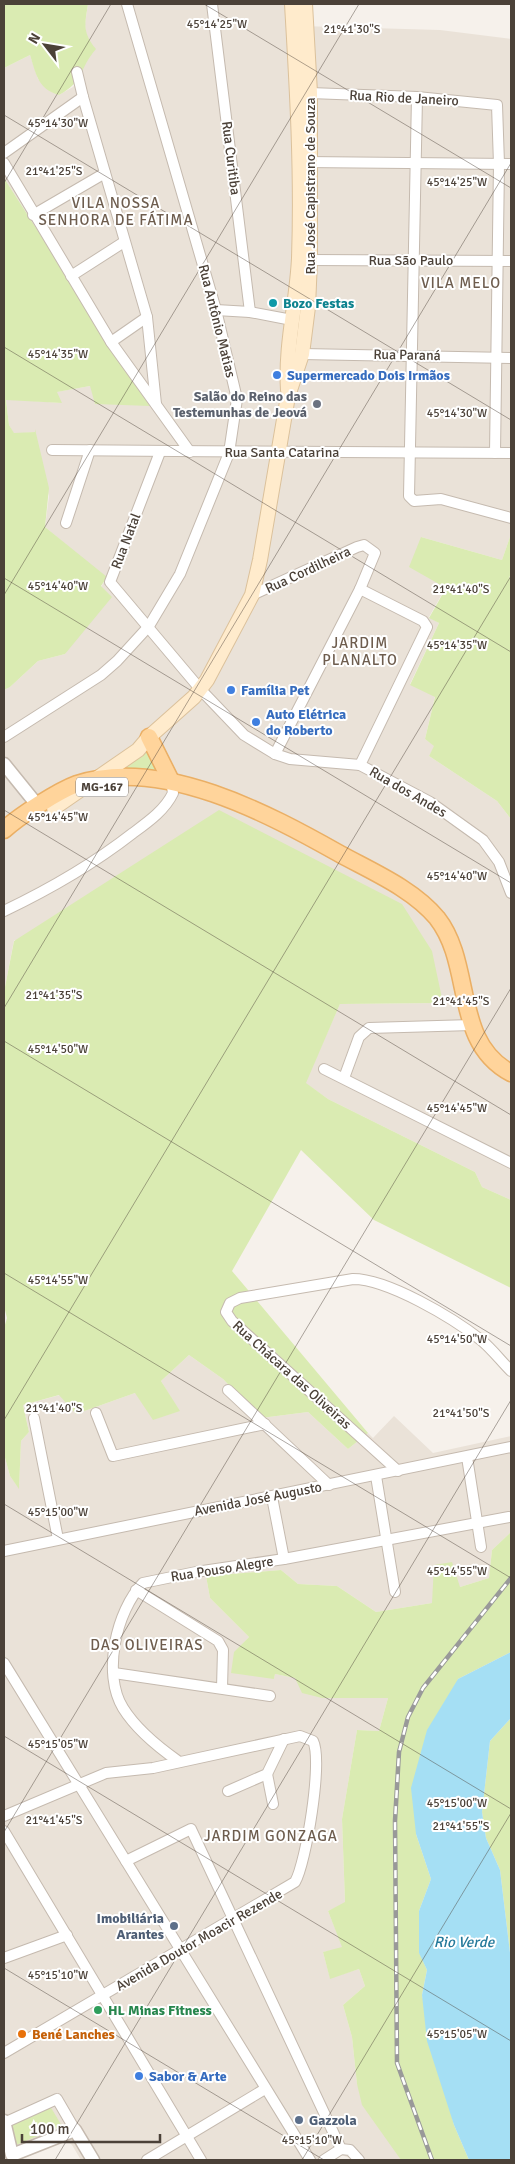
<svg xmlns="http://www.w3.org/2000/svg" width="515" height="2164" font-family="Signika,sans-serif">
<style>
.residential{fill:#eae2d8}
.green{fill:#daebb2}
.water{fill:#a5dff4}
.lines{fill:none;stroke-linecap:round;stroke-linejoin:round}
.minor-casing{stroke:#c5baaf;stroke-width:12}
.tertiary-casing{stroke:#c5baaf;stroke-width:15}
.secondary-casing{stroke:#dbc19b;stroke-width:16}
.primary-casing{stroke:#eaaf65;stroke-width:19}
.minor{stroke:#fff;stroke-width:10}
.tertiary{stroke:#fff;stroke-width:12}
.secondary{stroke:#ffebcc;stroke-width:14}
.primary{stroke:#ffd49b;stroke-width:16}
.rail-casing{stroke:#999;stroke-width:4.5}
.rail{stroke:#fff;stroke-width:2.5;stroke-dasharray:8;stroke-linecap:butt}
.ticks{fill:none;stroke:#4b4138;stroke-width:1;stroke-opacity:0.45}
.culture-dot{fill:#0f9aa8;stroke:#fff;stroke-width:2}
.shop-dot{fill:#3f7fe0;stroke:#fff;stroke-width:2}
.worship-dot{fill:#6b7280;stroke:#fff;stroke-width:2}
.service-dot{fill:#5c6f8a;stroke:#fff;stroke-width:2}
.leisure-dot{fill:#2e9e5b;stroke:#fff;stroke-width:2}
.food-dot{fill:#e8710a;stroke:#fff;stroke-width:2}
.labels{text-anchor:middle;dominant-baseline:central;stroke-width:4;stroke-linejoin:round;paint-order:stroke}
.shield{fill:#fff;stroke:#817a74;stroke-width:1}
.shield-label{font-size:12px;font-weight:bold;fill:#4b4138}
.street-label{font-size:14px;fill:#4b4138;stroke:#fff}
.culture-label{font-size:14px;font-weight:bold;fill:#0d838f;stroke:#fff;text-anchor:start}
.shop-label{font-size:14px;font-weight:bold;fill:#366cbe;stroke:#fff;text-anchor:start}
.worship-label{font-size:14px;font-weight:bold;fill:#5b616d;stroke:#fff;text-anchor:end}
.service-label{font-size:14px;font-weight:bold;fill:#4e5e75;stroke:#fff;text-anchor:end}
.leisure-label{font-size:14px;font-weight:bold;fill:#27864d;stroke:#fff;text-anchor:start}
.food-label{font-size:14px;font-weight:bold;fill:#c56008;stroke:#fff;text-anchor:start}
.neighbourhood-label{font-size:15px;letter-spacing:1px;fill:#6e5d4e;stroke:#fff}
.water-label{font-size:15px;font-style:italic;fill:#257a9b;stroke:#fff}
.ticks-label{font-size:12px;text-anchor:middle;fill:#4b4138;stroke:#fff;stroke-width:4;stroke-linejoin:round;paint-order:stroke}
</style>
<rect width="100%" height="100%" fill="#f6f1eb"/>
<g class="residential">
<path d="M 88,4 L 300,4 L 301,26 L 440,30 L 511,39 L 511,534 L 502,560 L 421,537 L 446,587 L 429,617 L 439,623 L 410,684 L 435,696 L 425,739 L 435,746 L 429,756 L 497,801 L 511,819 L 511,1200 L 482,1187 L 475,1172 L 328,1099 L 305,1083 L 340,1004 L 443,1003 L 14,940 L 4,992 L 4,690 L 10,687 L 38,661 L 65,654 L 106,578 L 45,527 L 49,496 L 35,432 L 14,434 L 9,425 L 6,399 L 61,403 L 56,392 L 90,386 L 150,405 L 4,178 L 4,68 L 30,55 L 38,79 L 59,95 L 73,87 L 78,81 L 86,60 L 95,49 L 86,37 L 85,24 Z"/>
<path d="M 189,1355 L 223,1379 L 261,1418 L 308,1412 L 348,1449 L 368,1433 L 373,1438 L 394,1416 L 433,1453 L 511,1436 L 511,1532 L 492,1550 L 489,1578 L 460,1587 L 432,1603 L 376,1612 L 337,1586 L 298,1584 L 281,1570 L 206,1576 L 210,1598 L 249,1637 L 235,1652 L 274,1679 L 275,1674 L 295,1678 L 322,1698 L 388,1698 L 379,1731 L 357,1730 L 342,1819 L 345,1903 L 328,1911 L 343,1948 L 323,1952 L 330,1978 L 359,1969 L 365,1986 L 343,2005 L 352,2037 L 357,2084 L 401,2160 L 352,2160 L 350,2158 L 341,2155 L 333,2160 L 81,2160 L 72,2145 L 67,2141 L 59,2141 L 20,2157 L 21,2160 L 4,2160 L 4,1454 L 10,1476 L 19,1488 L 21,1441 L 29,1432 L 23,1405 L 60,1395 L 76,1414 L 135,1393 L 179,1411 L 161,1381 Z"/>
</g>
<g class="green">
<path d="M 4,4 L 88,4 C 85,24 82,32 96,49 C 78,70 85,81 59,95 C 38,89 36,74 30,55 L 4,68 Z"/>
<path d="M 4,178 L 150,406 L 95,404 L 90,386 L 57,392 L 62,403 L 6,400 L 9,425 L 14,433 L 35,432 L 35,429 L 49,488 L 45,527 L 107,577 L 101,586 L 112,597 L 65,654 L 38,661 L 10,687 L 4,690 Z"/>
<path d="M 511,534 L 511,576 L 509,577 L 511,579 L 511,819 L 497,801 L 429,756 L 434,746 L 425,739 L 435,697 L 410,685 L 439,623 L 429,618 L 446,588 L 409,567 L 421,537 L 502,560 Z"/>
<path d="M 152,748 L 166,775 L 123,773 L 121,769 Z"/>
<path d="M 219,810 L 402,904 L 432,951 L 443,1003 L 340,1004 L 306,1083 L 328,1099 L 475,1172 L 482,1187 L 511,1200 L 511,1288 L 374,1220 L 301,1150 L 232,1271 L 368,1433 L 348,1449 L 308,1412 L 261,1418 L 223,1379 L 189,1355 L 161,1381 L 180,1411 L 153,1420 L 135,1393 L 76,1414 L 59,1395 L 23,1405 L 29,1432 L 21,1441 L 19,1489 L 10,1476 L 4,1454 L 4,1328 L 7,1318 L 4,1306 L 4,992 L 14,941 Z"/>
<path d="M 511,1532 L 511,1652 L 458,1679 L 416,1834 L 431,1879 L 419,1911 L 419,1952 L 427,1970 L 422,1995 L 454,2125 L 469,2160 L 401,2160 L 362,2105 L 357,2084 L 352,2037 L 343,2005 L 365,1986 L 359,1969 L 330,1979 L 323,1952 L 342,1947 L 328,1911 L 345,1902 L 342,1819 L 357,1730 L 379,1731 L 388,1698 L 322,1698 L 302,1693 L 295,1678 L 275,1674 L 274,1679 L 231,1673 L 234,1652 L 249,1637 L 210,1598 L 206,1576 L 281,1570 L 298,1584 L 337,1586 L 376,1612 L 432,1603 L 434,1565 L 452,1562 L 460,1587 L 489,1578 L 492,1550 Z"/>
<path d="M 511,1718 L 511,1961 L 500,1870 L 486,1838 L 482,1812 L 490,1741 Z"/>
<path d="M 50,2106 L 62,2126 L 16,2145 L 10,2124 Z"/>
</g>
<path class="water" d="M 511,1652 L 511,1718 L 490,1741 L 482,1812 L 486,1838 L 500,1870 L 511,1961 L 511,2160 L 469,2160 L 454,2125 L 427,2041 L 422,1995 L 427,1970 L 419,1953 L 419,1911 L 431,1879 L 416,1834 L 411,1788 L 427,1730 L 458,1679 Z"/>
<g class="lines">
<defs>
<g id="minor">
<path d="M 212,4 L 250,312"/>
<path d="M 77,72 L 83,97 L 147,317 L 156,404"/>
<path d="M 310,93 L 417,97 L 497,105 L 499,164 L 495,453"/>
<path d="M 417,97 L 409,496 L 414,501 L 441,499 L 511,518"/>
<path d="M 4,153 L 83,97"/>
<path d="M 305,162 L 511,164"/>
<path d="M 4,163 L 111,342 L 190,452"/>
<path d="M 33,215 L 105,173"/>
<path d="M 310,260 L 511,261"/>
<path d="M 71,276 L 124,242"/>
<path d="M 216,310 L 250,312 L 292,320"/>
<path d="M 111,342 L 147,317"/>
<path d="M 302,354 L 511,358"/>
<path d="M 52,450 C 205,451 358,453 511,453"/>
<path d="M 160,452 L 110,582 L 201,690 L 244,735 L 275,754 L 290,759 L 360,765 L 430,802 L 483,840 L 499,862 L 511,893"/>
<path d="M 66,523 L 90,450"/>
<path d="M 252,595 L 357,547 L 364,545 L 375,553 L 360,589 L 275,754"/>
<path d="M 4,737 L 101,675 L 117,661 L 149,626 L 180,574 L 229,453 L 237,399 L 216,310 L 127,4"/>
<path d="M 360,765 L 427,627 L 423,621 L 360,589"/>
<path d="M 4,911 C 50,889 92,865 133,833 C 148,822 165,810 173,793 L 171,781"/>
<path d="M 324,1069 L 511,1163"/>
<path d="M 344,1078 L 359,1037 L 369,1028 L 472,1025"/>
<path d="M 228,1390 L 329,1485"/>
<path d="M 96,1413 L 113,1456 L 265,1424"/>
<path d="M 34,1418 L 58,1539"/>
<path d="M 467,1457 L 481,1547"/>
<path d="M 398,1471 L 232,1321 L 226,1312 L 230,1303 L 240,1298 L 353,1279 C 388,1279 453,1318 481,1340 C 492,1349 501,1361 511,1371"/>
<path d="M 376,1476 L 395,1592"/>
<path d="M 272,1497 L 284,1559"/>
<path d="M 4,1551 L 511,1447"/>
<path d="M 136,1590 L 218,1641 L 223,1650 L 222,1688"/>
<path d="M 4,1663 L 310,2160"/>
<path d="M 114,1673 L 270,1696"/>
<path d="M 178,1761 C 158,1747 136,1729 123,1708 C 102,1674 116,1611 143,1583 L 196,1572 L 284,1559 L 509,1517"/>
<path d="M 267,1774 L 273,1804"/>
<path d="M 228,1791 L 267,1774 L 284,1739"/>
<path d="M 4,1816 L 106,1773 L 153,1768 L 300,1736 L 313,1741 C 323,1761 306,1863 295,1882 L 4,2053"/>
<path d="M 4,1831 L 201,2160"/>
<path d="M 126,1861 L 191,1829 L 341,2149"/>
<path d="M 4,1958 L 67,1935"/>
<path d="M 4,2123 L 57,2099 L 75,2130"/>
<path d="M 341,2149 L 350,2150 L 359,2160"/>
<path d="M 147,2160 L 265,2089"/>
<path d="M 324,2160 L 341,2149"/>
</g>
<g id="tertiary">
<path d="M 4,764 L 38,806"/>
<path d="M 4,2121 L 12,2155 L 75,2130 L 93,2160"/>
</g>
<g id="secondary">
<path d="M 288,390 C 285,345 297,302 299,258 C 302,173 297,88 292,4"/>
<path d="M 54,808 L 138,750 L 149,737 L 194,697 L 207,680 L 252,595 L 260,560 L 288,396 L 302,354 L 308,307 L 310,260 L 310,93 L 305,4"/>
</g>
<g id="primary">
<path d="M 149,737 L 171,781"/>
<path d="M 4,830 C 19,816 58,791 77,784 C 161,756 269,814 340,854 C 373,872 413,889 437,918 C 474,965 452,1042 511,1073"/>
</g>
</defs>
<use href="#minor" class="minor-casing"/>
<use href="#tertiary" class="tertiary-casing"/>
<use href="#secondary" class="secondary-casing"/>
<use href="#primary" class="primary-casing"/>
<use href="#minor" class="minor"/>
<use href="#tertiary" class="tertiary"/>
<use href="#secondary" class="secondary"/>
<use href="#primary" class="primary"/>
<defs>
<path id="rail" d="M 432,2160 L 397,2063 L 395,1821 L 399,1752 L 408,1717 L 423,1688 L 511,1578"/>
</defs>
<use href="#rail" class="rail-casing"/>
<use href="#rail" class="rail"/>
</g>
<path class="ticks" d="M 204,4 L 511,188M 4,115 L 511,420M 4,183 L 111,4M 4,347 L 511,652M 4,578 L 511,883M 4,595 L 359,4M 4,810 L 511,1115M 4,1008 L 511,163M 4,1041 L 511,1346M 4,1273 L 511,1578M 4,1420 L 511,576M 4,1504 L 511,1809M 4,1736 L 511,2041M 4,1832 L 511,988M 4,1968 L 324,2160M 55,2160 L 511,1400M 302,2160 L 511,1813"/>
<circle class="culture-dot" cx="273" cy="303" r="5"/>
<g class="shop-dot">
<circle cx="277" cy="375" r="5"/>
<circle cx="231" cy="690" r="5"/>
<circle cx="256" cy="722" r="5"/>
<circle cx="139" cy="2076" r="5"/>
</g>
<circle class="worship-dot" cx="317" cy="404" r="5"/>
<g class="service-dot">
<circle cx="174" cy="1926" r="5"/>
<circle cx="299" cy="2120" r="5"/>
</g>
<circle class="leisure-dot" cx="98" cy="2010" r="5"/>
<circle class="food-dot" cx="22" cy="2034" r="5"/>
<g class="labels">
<rect class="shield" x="76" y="777.5" width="52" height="19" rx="4"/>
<g class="shield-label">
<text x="102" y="787">MG-167</text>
</g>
<g class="street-label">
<text transform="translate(404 98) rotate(3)">Rua Rio de Janeiro</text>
<text transform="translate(231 158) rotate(83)">Rua Curitiba</text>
<text transform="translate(310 186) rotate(-90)">Rua José Capistrano de Souza</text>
<text x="411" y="260">Rua São Paulo</text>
<text transform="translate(217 321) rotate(76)">Rua Antônio Matias</text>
<text transform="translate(407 355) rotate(1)">Rua Paraná</text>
<text x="282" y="452">Rua Santa Catarina</text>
<text transform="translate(126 541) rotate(-69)">Rua Natal</text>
<text transform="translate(308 570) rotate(-25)">Rua Cordilheira</text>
<text transform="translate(408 792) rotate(30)">Rua dos Andes</text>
<text transform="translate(292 1375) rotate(42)">Rua Chácara das Oliveiras</text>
<text transform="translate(258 1499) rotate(-11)">Avenida José Augusto</text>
<text transform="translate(222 1569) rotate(-9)">Rua Pouso Alegre</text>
<text transform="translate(199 1940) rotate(-30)">Avenida Doutor Moacir Rezende</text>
</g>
<g class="culture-label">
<text x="283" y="303">Bozo Festas</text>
</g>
<g class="shop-label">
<text x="287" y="375">Supermercado Dois Irmãos</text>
<text x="241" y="690">Família Pet</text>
<text x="266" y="714">Auto Elétrica<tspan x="266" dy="16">do Roberto</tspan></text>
<text x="149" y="2076">Sabor &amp; Arte</text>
</g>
<g class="worship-label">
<text x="307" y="396">Salão do Reino das<tspan x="307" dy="16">Testemunhas de Jeová</tspan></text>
</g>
<g class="service-label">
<text x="164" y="1918">Imobiliária<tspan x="164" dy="16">Arantes</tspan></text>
<text x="309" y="2120" text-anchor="start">Gazzola</text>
</g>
<g class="leisure-label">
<text x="108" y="2010">HL Minas Fitness</text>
</g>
<g class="food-label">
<text x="32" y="2034">Bené Lanches</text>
</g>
<g class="neighbourhood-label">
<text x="116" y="203">VILA NOSSA<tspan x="116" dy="17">SENHORA DE FÁTIMA</tspan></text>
<text x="461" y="283">VILA MELO</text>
<text x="360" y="643">JARDIM<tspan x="360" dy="17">PLANALTO</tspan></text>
<text x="147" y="1645">DAS OLIVEIRAS</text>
<text x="271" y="1836">JARDIM GONZAGA</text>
</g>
<g class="water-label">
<text x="464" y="1942">Rio Verde</text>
</g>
</g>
<g class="ticks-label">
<text x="217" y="28">45°14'25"W</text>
<text x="352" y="33">21°41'30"S</text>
<text x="58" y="127">45°14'30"W</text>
<text x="54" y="175">21°41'25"S</text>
<text x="457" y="186">45°14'25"W</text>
<text x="58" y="358">45°14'35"W</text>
<text x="457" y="417">45°14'30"W</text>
<text x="58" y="590">45°14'40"W</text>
<text x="461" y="593">21°41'40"S</text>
<text x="457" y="649">45°14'35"W</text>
<text x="58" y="821">45°14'45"W</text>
<text x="457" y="880">45°14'40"W</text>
<text x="54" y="999">21°41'35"S</text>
<text x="461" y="1005">21°41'45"S</text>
<text x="58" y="1053">45°14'50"W</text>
<text x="457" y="1112">45°14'45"W</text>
<text x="58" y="1284">45°14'55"W</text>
<text x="457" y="1343">45°14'50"W</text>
<text x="54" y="1412">21°41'40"S</text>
<text x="461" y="1417">21°41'50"S</text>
<text x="58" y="1516">45°15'00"W</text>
<text x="457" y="1575">45°14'55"W</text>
<text x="58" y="1748">45°15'05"W</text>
<text x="457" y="1807">45°15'00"W</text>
<text x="54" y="1824">21°41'45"S</text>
<text x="461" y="1830">21°41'55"S</text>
<text x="58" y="1979">45°15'10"W</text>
<text x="457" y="2038">45°15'05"W</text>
<text x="312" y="2144">45°15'10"W</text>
</g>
<rect width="515" height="2164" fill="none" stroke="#4b4138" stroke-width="10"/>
<g transform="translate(45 45) rotate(301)" stroke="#ffffff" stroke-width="4" paint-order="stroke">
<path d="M0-4L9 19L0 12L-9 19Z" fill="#4b4138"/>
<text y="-8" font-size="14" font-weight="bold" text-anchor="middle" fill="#4b4138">N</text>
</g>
<path d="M22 2134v8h138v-8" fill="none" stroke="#4b4138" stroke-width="2.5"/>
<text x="30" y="2134" font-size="15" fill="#4b4138" stroke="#ffffff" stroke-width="4" paint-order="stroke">100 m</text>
</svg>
